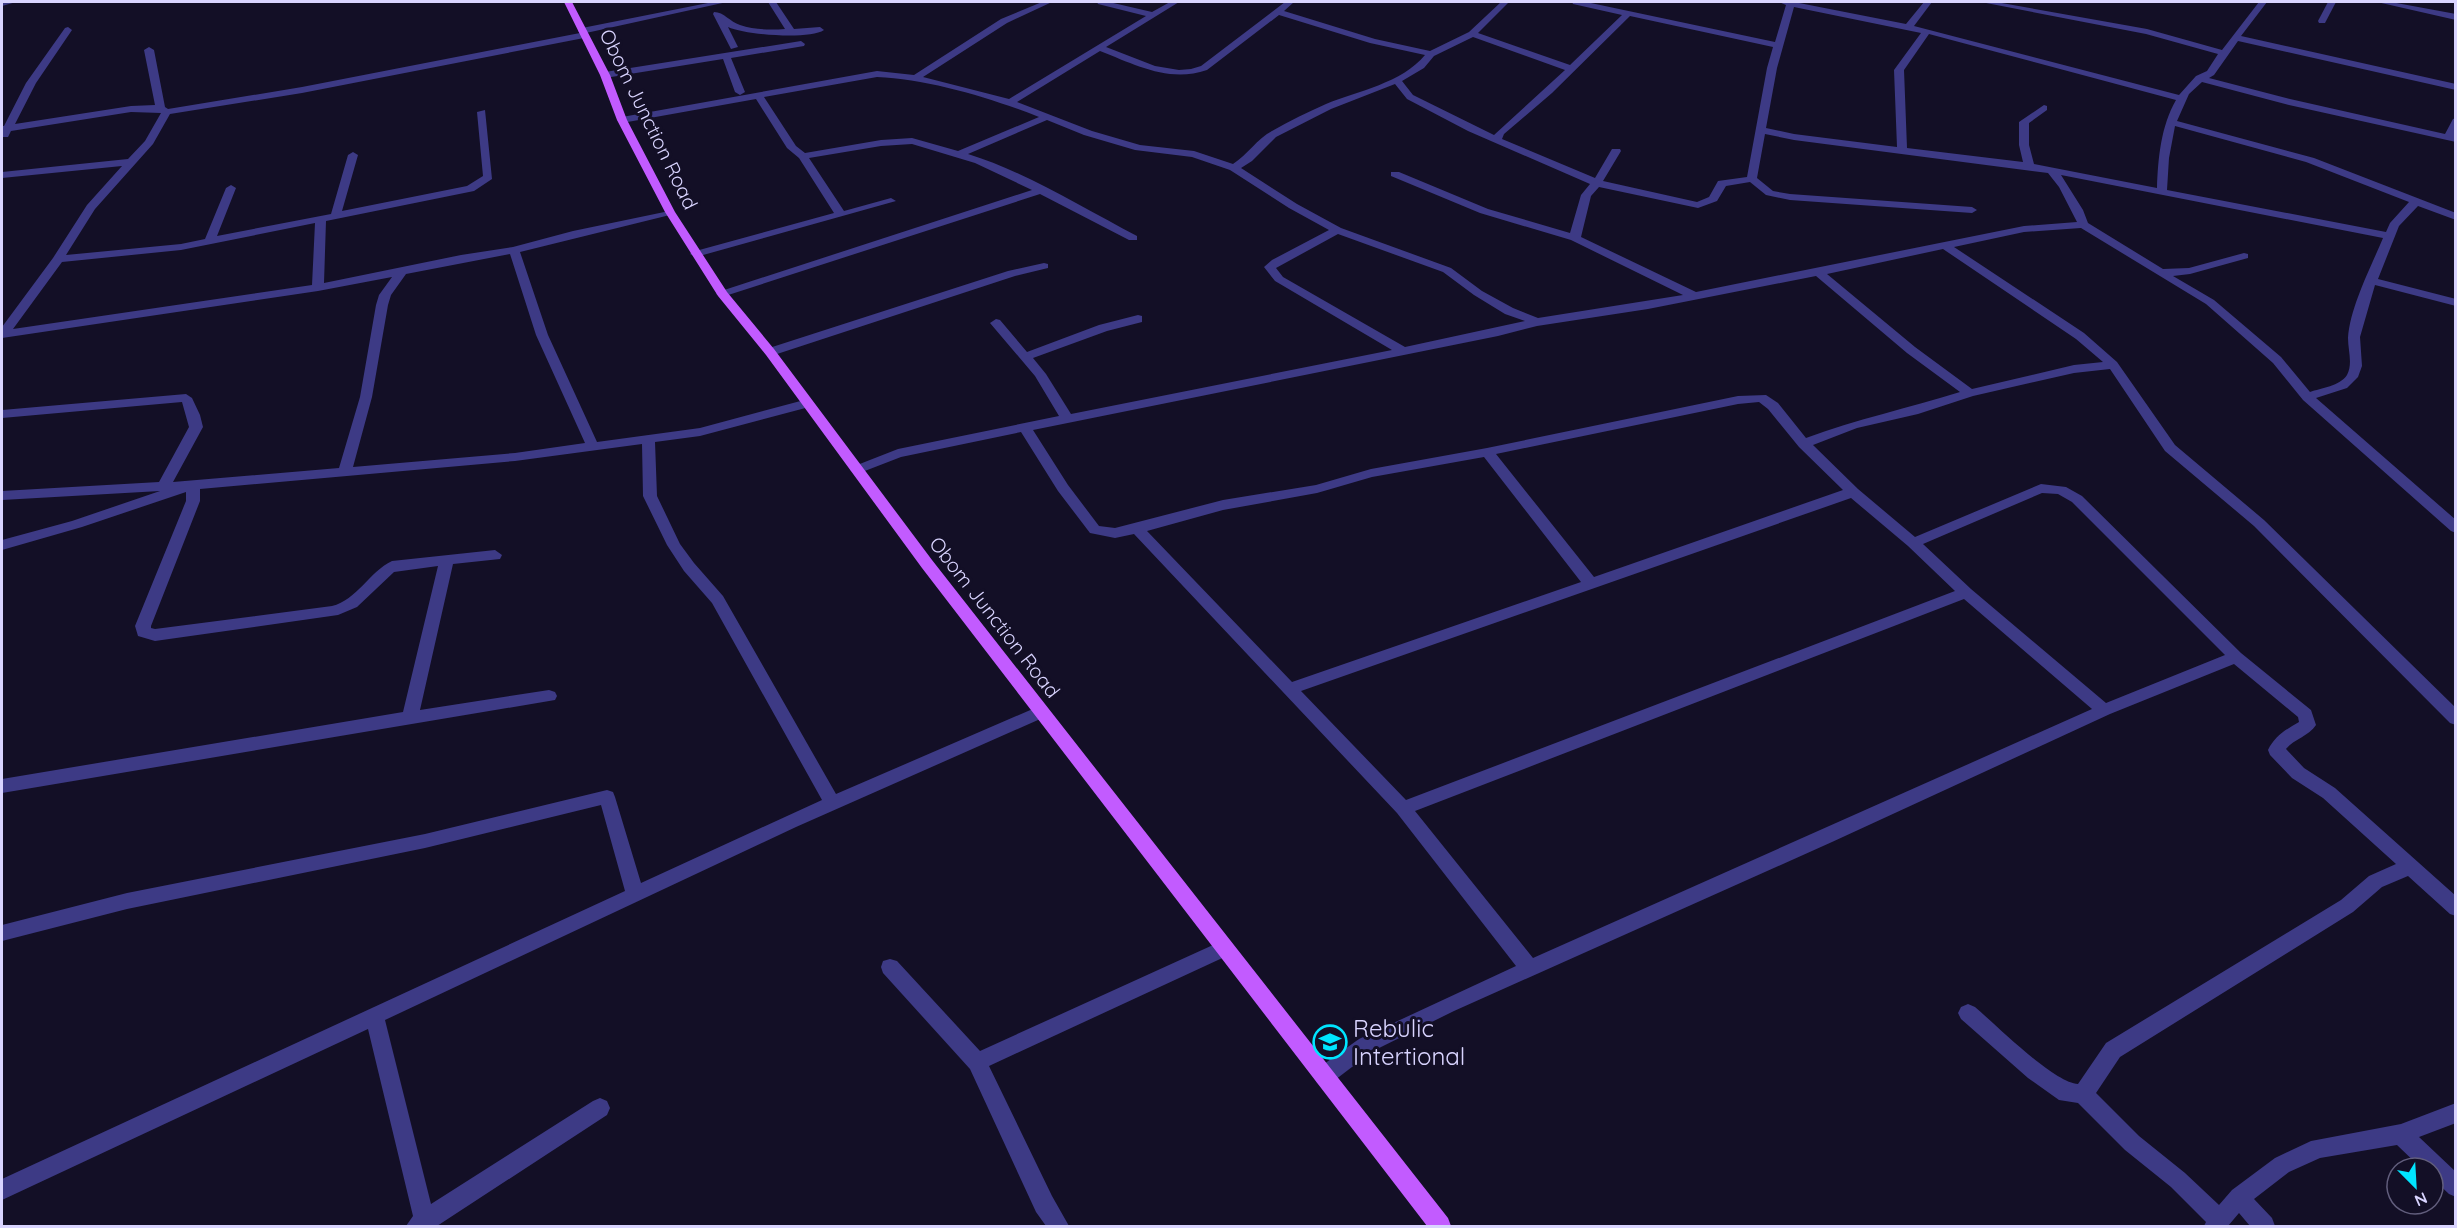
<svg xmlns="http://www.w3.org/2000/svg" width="2457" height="1228" font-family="Quicksand,sans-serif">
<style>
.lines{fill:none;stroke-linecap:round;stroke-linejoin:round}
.minor{fill:#3d3a85;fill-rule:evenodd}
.major{fill:#c25bff;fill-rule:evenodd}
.labels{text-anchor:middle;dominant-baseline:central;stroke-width:6;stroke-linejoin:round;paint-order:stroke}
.street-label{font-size:20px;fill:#d9d4ff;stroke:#130f26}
.near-poi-label{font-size:24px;fill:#d9d4ff;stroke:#130f26;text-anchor:start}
</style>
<rect width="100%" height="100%" fill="#130f26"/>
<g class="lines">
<g class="minor">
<path d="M 2,2 L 16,2 L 2,6 Z"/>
<path d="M 713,2 L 727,2 L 586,33 L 588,35 L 584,38 L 302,93 L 170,114 L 153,144 L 95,209 L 66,255 L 181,244 L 205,239 L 226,188 L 231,185 L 236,188 L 217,236 L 331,214 L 348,155 L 353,152 L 358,155 L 342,211 L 467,186 L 483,176 L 477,112 L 485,110 L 492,179 L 474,191 L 326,221 L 324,283 L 461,255 L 513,247 L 573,231 L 674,210 L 674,214 L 520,252 L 548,335 L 597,442 L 700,428 L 808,399 L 814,403 L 813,406 L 700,436 L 655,442 L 657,496 L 680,544 L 694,563 L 723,596 L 836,794 L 1035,708 L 1041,706 L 1047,708 L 1049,712 L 1047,716 L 796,827 L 385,1020 L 431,1204 L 593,1101 L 600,1098 L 607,1101 L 610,1108 L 607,1115 L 437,1226 L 406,1226 L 413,1216 L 368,1029 L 2,1200 L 2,1179 L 625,891 L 601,805 L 425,848 L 127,909 L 2,941 L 2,925 L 127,893 L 425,834 L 607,790 L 613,792 L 615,797 L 641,883 L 822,800 L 712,603 L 684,571 L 667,545 L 643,496 L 642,444 L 515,461 L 200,489 L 200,501 L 151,626 L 151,628 L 155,629 L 332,606 C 357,600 369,572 392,561 L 495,550 L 502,555 L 500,559 L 453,564 L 420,710 L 549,690 L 555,692 L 557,696 L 555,700 L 2,793 L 2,779 L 403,712 L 438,566 L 394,572 L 357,607 L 338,615 L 155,641 L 138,636 L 135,626 L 186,501 L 186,492 L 82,527 L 2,550 L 2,540 L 72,521 L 160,491 L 2,500 L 2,491 L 159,482 L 189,427 L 182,402 L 2,418 L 2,410 L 186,394 L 192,398 L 200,415 L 203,427 L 173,482 L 339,468 L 360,397 L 376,305 L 379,295 L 392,277 L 318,291 L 2,338 L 2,327 L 53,258 L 87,205 L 122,166 L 2,178 L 2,172 L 128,159 L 145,141 L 161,113 L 131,112 L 11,131 L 8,137 L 2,137 L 2,126 L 4,126 L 26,83 L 65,28 L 68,27 L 72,30 L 36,83 L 15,124 L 131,106 L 155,105 L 144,50 L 149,47 L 154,50 L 165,107 L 168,109 L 302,87 L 580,33 L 578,31 L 582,28 ZM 315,223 L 312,285 L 13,329 L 62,262 L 181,250 ZM 510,254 L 536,335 L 585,443 L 515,453 L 353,467 L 372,397 L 388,305 L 391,295 L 406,274 Z"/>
<path d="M 768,2 L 776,2 L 794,29 L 820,27 L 824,30 C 809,40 746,35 728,27 L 738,47 L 731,49 L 713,14 L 714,12 C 724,12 730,22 740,25 C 754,30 771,30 785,29 Z"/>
<path d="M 1042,2 L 1052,2 L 1007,23 L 923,77 L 1009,99 L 1146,16 L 1098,4 L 1097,2 L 1109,2 L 1152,12 L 1170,2 L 1179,2 L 1106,47 L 1155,66 L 1179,70 L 1191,69 L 1201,66 L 1285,2 L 1294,2 L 1284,11 L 1375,39 L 1430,51 L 1469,32 L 1501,2 L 1509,2 L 1478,33 L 1570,65 L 1622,15 L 1573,4 L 1572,2 L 1586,2 L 1775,42 L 1786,5 L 1779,2 L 1794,2 L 1906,24 L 1924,2 L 1932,2 L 1914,26 L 2179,95 L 2196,76 L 2207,71 L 2218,54 L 2146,34 L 1981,2 L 1996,2 L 2147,29 L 2222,50 L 2259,2 L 2267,2 L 2241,36 L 2456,84 L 2456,90 L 2238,41 L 2214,75 L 2209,78 L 2290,99 L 2445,134 L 2453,119 L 2456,118 L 2456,142 L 2289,105 L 2202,82 L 2189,94 L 2177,121 L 2314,158 L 2456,213 L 2456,220 L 2418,206 L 2399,226 L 2378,279 L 2456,299 L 2456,306 L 2375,285 L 2360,337 L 2362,366 L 2358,377 L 2347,388 L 2316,398 L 2456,520 L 2456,533 L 2451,531 L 2303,400 L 2273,363 L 2206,304 L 2081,228 L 2024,232 L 1954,247 L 2084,333 L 2117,362 L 2175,445 L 2264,520 L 2456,708 L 2456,725 L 2450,723 L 2254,526 L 2165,451 L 2110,369 L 2074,373 L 1973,396 L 1918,414 L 1857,428 L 1813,445 L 1858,489 L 1915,537 L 2041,484 L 2066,487 L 2082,496 L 2241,653 L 2311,710 L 2316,725 C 2309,736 2294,739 2286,749 L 2304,768 L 2335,788 L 2456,896 L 2456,916 L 2450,914 L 2408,876 L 2382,887 L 2353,912 L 2120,1057 L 2096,1093 L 2139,1136 L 2185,1173 L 2219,1205 L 2232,1190 L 2275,1158 L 2311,1141 L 2401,1124 L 2456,1103 L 2456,1123 L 2419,1137 L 2456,1172 L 2456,1197 L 2449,1194 L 2433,1179 L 2433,1168 L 2421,1168 L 2397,1145 L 2320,1158 L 2289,1172 L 2254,1199 L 2272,1218 L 2275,1226 L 2250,1226 L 2239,1213 L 2228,1226 L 2204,1226 L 2206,1222 L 2171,1187 L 2125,1150 L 2078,1103 L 2059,1100 L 2028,1078 L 1961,1019 L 1958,1013 L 1961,1007 L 1968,1004 L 1975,1007 C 1995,1024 2054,1083 2078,1084 L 2106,1043 L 2341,900 L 2369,876 L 2396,864 L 2323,798 L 2292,778 L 2270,755 L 2268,750 C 2275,736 2285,730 2299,722 L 2298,717 L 2234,664 L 2110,714 L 1832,842 L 1454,1011 L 1373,1051 L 1331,1083 L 1324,1085 L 1317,1083 L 1314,1076 L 1317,1069 L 1359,1039 L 1516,966 L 1397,813 L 1134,534 L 1115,538 L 1090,533 L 1058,491 L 1021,432 L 901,457 L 857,474 L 850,470 L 852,467 L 898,449 L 1059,416 L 1035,376 L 990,323 L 996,319 L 1000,320 L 1027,352 L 1099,325 L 1138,315 L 1142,316 L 1142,322 L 1107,331 L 1033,358 L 1046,374 L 1071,414 L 1392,350 L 1275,281 L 1264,267 L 1272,260 L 1329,230 L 1289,208 L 1230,170 L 1192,157 L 1135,150 L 1084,135 L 1047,120 L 968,154 C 1026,172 1083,208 1137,236 L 1137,240 L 1129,240 L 1040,194 L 722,297 L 716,294 L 718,292 L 1032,190 L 975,163 L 912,144 L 881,146 L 809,158 L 844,211 L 891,198 L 896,201 L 696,257 L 690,254 L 692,252 L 834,213 L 799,158 L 787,148 L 756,99 L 622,123 L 617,120 L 622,117 L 877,71 L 914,75 L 1001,19 ZM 1794,7 L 1921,33 L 1894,70 L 1897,147 L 1794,134 L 1766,128 L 1777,68 ZM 1279,15 L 1370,43 L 1425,55 C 1402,83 1358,91 1326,104 C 1308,112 1289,121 1272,131 C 1257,139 1247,155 1233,164 L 1194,151 L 1140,145 L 1092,131 L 1017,102 L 1100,51 C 1136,65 1169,83 1207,70 ZM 1630,16 L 1773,47 L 1767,68 L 1747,177 L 1718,181 L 1709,197 L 1697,202 L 1603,181 L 1621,151 L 1620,149 L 1612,149 L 1595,178 L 1502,139 L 1504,134 L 1552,93 ZM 1929,34 L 2176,100 C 2161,126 2158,158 2157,188 L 2034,164 L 2029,145 L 2029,123 L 2047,110 L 2047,106 L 2044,105 L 2019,122 L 2019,145 L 2023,162 L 1907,148 L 1904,70 ZM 1473,37 L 1565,70 L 1494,135 L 1413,95 L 1402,81 L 1424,68 L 1434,56 ZM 877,77 C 928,79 991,98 1039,117 L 958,151 L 912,138 L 881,140 L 805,153 L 796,146 L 764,97 ZM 1395,84 L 1407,99 L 1468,131 L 1590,184 L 1581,195 L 1570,233 L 1488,209 L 1399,172 L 1391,172 L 1391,176 L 1480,213 L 1571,240 L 1683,295 L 1538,318 L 1513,308 L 1482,291 L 1451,268 L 1341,228 L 1297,204 L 1241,168 L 1252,161 L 1276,137 L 1331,109 ZM 2175,126 L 2306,162 L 2409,202 L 2390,223 L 2386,232 L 2167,190 L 2169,158 ZM 1765,134 L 1794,140 L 2048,173 L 2059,187 L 2077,222 L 2024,226 L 1696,292 L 1581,237 L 1591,196 L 1599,187 L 1698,208 L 1717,201 L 1726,186 L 1750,182 L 1766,195 L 1790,200 L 1972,213 L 1977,210 L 1972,207 L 1790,194 L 1773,191 L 1757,178 ZM 2061,175 L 2383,238 C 2371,267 2350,307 2348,338 C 2348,350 2353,364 2347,375 C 2340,386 2321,388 2310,392 L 2281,357 L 2214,300 L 2173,276 L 2190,274 L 2248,258 L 2248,254 L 2244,253 L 2189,268 L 2163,269 L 2088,223 L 2083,210 ZM 1338,234 L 1443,272 L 1474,295 L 1505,314 L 1525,321 L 1405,347 L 1283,277 L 1276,268 ZM 1943,249 L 2076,339 L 2103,362 L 2074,365 L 1972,389 L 1915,347 L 1827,274 ZM 1816,276 L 1907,353 L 1960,392 C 1909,408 1857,419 1806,438 L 1778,403 L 1766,395 L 1738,396 L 1487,448 L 1371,469 L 1316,485 L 1223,500 L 1115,528 L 1099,526 L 1068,485 L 1033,430 L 1498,336 L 1537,326 L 1648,309 ZM 1759,402 L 1768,409 L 1799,447 L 1843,490 L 1594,577 L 1496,454 L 1738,404 ZM 1484,457 L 1581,582 L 1292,682 L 1147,531 L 1223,510 L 1317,493 L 1372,477 ZM 2042,493 L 2058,494 L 2072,502 L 2225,655 L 2106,703 L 1971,589 L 1923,544 ZM 1851,498 L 1908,546 L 1955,591 L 1406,800 L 1301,691 ZM 1964,599 L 2092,709 L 1533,958 L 1415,811 Z"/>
<path d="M 2328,2 L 2336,2 L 2325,23 L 2319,23 L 2318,21 Z"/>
<path d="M 2377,2 L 2391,2 L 2456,14 L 2456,20 Z"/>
<path d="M 801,41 L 805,44 L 804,46 L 731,58 L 745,92 L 740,95 L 735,92 L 723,59 L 605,78 L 600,75 L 605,72 Z"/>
<path d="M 1044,263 L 1048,264 L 1048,268 L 1015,276 L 774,355 L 770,356 L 764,352 L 766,349 L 1008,271 Z"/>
<path d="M 1224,940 L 1231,942 L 1233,948 L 1231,954 L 989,1066 L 1052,1196 L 1069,1226 L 1046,1226 L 1036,1212 L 970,1069 L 883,973 L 881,967 L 883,961 L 890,959 L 897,961 L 980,1051 Z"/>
</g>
<path class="major" d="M 564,2 L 572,2 L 610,75 L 627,120 L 675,212 L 727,292 L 774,349 L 932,560 L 1448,1218 L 1451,1226 L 1427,1226 L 922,568 L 766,355 L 718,296 L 665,212 L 617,120 L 600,75 Z"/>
</g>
<defs>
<symbol id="school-ring" viewBox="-11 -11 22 22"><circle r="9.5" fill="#130f26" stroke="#00e5ff" stroke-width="1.5"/><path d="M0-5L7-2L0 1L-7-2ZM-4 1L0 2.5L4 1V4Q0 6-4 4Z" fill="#00e5ff"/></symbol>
</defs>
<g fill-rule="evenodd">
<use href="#school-ring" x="1311" y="1023" width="38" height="38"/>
</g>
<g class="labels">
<g class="street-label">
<text transform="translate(649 119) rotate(64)">Obom Junction Road</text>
<text transform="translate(995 617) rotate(52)">Obom Junction Road</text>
</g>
<g class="near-poi-label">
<text x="1353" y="1028">Rebulic<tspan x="1353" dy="28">Intertional</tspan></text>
</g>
</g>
<rect width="2457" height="1228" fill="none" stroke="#d9d4ff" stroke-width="6"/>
<g transform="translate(2415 1186) rotate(156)"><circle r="28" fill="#130f26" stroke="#625e7d" stroke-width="1.5"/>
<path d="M0-4.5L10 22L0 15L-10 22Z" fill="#00e5ff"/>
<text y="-9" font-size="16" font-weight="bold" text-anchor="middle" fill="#d9d4ff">N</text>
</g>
</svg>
